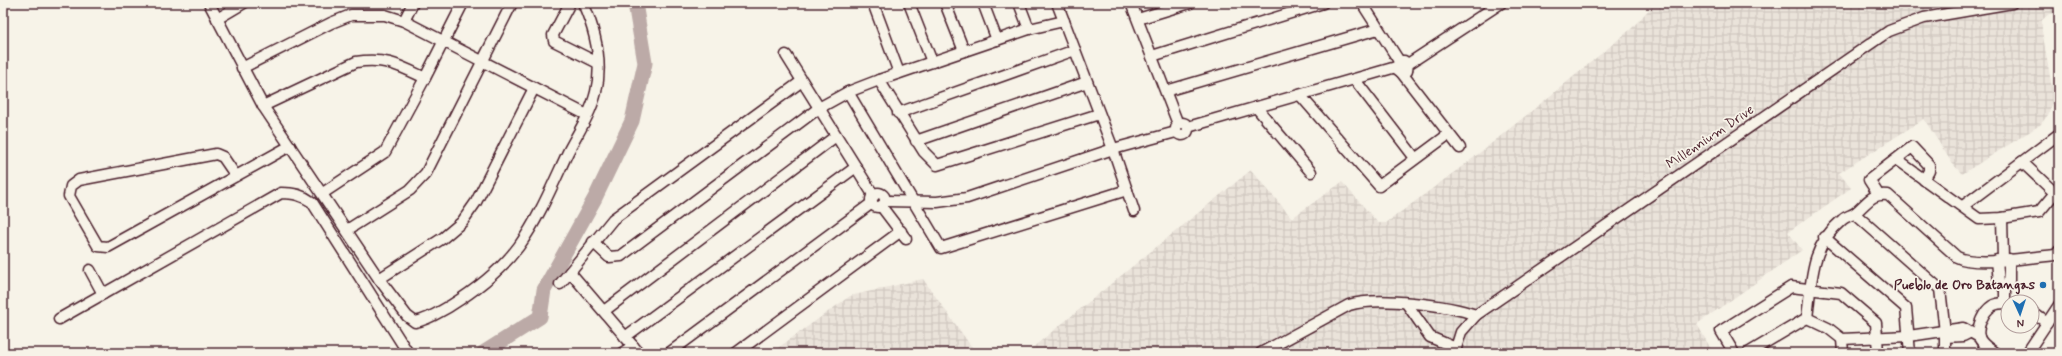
<svg xmlns="http://www.w3.org/2000/svg" width="2062" height="356" font-family="Mynerve,sans-serif">
<style>
.industrial{fill:url(#industrial-grid)}
.lines{fill:none;stroke-linecap:round;stroke-linejoin:round}
.river{stroke:#bcaaa7;stroke-width:15}
.street-casing{stroke:#4a1f2b;stroke-width:13}
.street{stroke:#f7f3e8;stroke-width:10}
.poi-dot{fill:#1f6fb2;stroke:#f7f3e8;stroke-width:1.5}
.labels{text-anchor:middle;dominant-baseline:central;stroke-width:3.5;stroke-linejoin:round;paint-order:stroke}
.street-label{font-size:14px;fill:#4a1f2b;stroke:#f7f3e8}
.poi-label{font-size:14px;font-weight:bold;fill:#4a1f2b;stroke:#f7f3e8;text-anchor:end}
</style>
<defs>
<pattern id="industrial-grid" width="8" height="8" patternUnits="userSpaceOnUse"><rect width="8" height="8" fill="#eae3da"/><path d="M0 4h8M4 0v8" fill="none" stroke="#cac2bb"/></pattern>
</defs>
<rect width="100%" height="100%" fill="#f7f3e8"/>
<filter id="ink" filterUnits="userSpaceOnUse"><feTurbulence type="fractalNoise" baseFrequency=".025" numOctaves="2"/><feDisplacementMap in="SourceGraphic" scale="8" xChannelSelector="R" yChannelSelector="G"/><feConvolveMatrix kernelMatrix="1 2 1 2 8 2 1 2 1" color-interpolation-filters="sRGB"/></filter>
<g filter="url(#ink)">
<g class="industrial">
<path d="M 1655,3 L 2059,3 L 2059,12 L 2049,14 L 2042,20 L 2042,31 L 2052,88 L 2052,104 L 2048,115 L 2040,125 L 1962,174 L 1952,163 L 1924,119 L 1839,173 L 1851,188 L 1788,232 L 1802,250 L 1697,324 L 1711,349 L 1705,353 L 1026,353 L 1251,170 L 1292,218 L 1342,182 L 1378,223 L 1386,223 L 1472,159 L 1544,101 L 1631,29 Z"/>
<path d="M 923,279 L 976,353 L 771,353 L 850,296 Z"/>
</g>
<g class="lines">
<path class="river" d="M 483,353 L 540,317 L 544,290 L 595,198 L 632,121 L 645,63 L 635,3"/>
<defs>
<g id="street">
<path d="M 209,3 L 263,106 L 379,279 L 407,316 L 415,322 C 428,320 439,312 450,306 C 474,291 502,269 519,246 C 539,218 553,184 568,152 C 578,133 591,113 596,92 C 603,62 595,30 583,3"/>
<path d="M 570,3 L 553,35 L 554,41 L 598,63"/>
<path d="M 873,3 L 899,73"/>
<path d="M 909,3 L 932,62"/>
<path d="M 945,3 L 964,51"/>
<path d="M 983,3 L 997,40"/>
<path d="M 1019,3 L 1029,29"/>
<path d="M 1057,3 L 1113,149 L 1134,211"/>
<path d="M 1131,3 L 1178,124"/>
<path d="M 1362,3 L 1399,61"/>
<path d="M 217,19 L 244,3"/>
<path d="M 1138,19 L 1190,3"/>
<path d="M 404,21 L 413,3"/>
<path d="M 786,55 L 874,196"/>
<path d="M 1152,56 L 1323,3"/>
<path d="M 1408,64 L 1404,61 L 1399,61 L 1397,69 L 1401,72 L 1407,71 L 1408,64 L 1501,3"/>
<path d="M 242,68 L 331,23 L 351,15 L 385,15 L 404,21 L 587,115"/>
<path d="M 1401,72 L 1460,148"/>
<path d="M 879,80 L 924,152 L 937,165 L 1099,114"/>
<path d="M 1355,80 L 1415,158"/>
<path d="M 1166,91 L 1378,29"/>
<path d="M 848,92 L 941,248 L 1127,190"/>
<path d="M 1300,95 L 1379,186 L 1449,134"/>
<path d="M 263,106 L 356,62 C 385,57 400,66 425,78"/>
<path d="M 1256,107 L 1311,172"/>
<path d="M 898,113 L 1075,50"/>
<circle cx="1182" cy="129" r="6"/>
<path d="M 1188,127 L 1396,67"/>
<path d="M 916,141 L 1087,82"/>
<path d="M 1897,160 L 1979,219 L 2002,218 L 2039,212 L 2059,188"/>
<path d="M 2022,162 L 2055,193"/>
<path d="M 236,176 L 223,157 L 216,154 L 79,180 L 71,186 L 69,196 L 98,246 L 108,247 L 290,146"/>
<path d="M 323,193 L 385,152 L 425,78 L 463,3"/>
<circle cx="878" cy="200" r="7"/>
<path d="M 1878,194 L 1869,180 L 1912,147 L 1929,165 L 1929,171 L 1924,180"/>
<path d="M 886,201 L 937,202 L 967,198 L 1113,149 L 1176,132"/>
<path d="M 881,206 L 906,239"/>
<path d="M 1963,206 L 2059,134"/>
<path d="M 1855,214 L 1940,289 L 1945,332 L 1945,353"/>
<path d="M 2002,218 L 2003,259"/>
<path d="M 347,230 L 410,190 L 426,173 L 512,3"/>
<path d="M 1824,237 L 1906,308 L 1910,353"/>
<path d="M 593,242 L 609,257 L 621,256 L 819,108 L 848,92 L 879,80 L 1029,29 L 1064,21"/>
<path d="M 1997,260 L 1999,283 L 2005,289"/>
<path d="M 90,270 L 103,294"/>
<path d="M 570,272 L 639,353"/>
<path d="M 379,279 L 443,238 L 462,222 L 476,202 L 534,88"/>
<path d="M 560,284 L 613,219 L 802,81"/>
<path d="M 2005,303 L 2005,289 L 2009,281 L 2009,259"/>
<path d="M 1407,304 L 1430,337 L 1456,348"/>
<path d="M 604,311 L 836,136"/>
<path d="M 2032,312 L 2047,323"/>
<path d="M 1807,318 C 1812,279 1810,247 1842,220 C 1846,216 1851,216 1855,213 C 1868,203 1870,193 1888,195 L 1957,257 C 1976,267 2032,257 2056,255 L 2059,251"/>
<path d="M 59,319 L 281,193 C 294,193 302,195 312,202 L 408,353"/>
<path d="M 625,337 L 856,167"/>
<path d="M 1945,337 L 1963,336 L 1969,333"/>
<path d="M 1842,339 L 1843,353"/>
<path d="M 1456,348 L 1461,332 L 1476,315 L 1889,31 L 1924,18 L 2012,3"/>
<path d="M 622,353 L 633,346"/>
<path d="M 669,353 L 872,203"/>
<path d="M 736,353 L 901,231"/>
<path d="M 1261,353 L 1349,305 C 1376,296 1449,305 1476,315"/>
<path d="M 1734,353 L 1721,331 L 1791,287 L 1841,293 L 1876,323 L 1878,353"/>
<path d="M 1748,353 L 1807,318 L 1828,328 L 1842,339 L 1909,336 L 1963,328 L 1979,337"/>
<path d="M 1995,353 C 1990,349 1981,344 1979,337 C 1976,327 1984,311 1992,306 C 1996,303 2004,303 2008,303"/>
<path d="M 2027,353 L 2059,305"/>
</g>
</defs>
<use href="#street" class="street-casing"/>
<use href="#street" class="street"/>
</g>
</g>
<circle class="poi-dot" cx="2043" cy="285" r="4"/>
<g class="labels">
<g class="street-label">
<text transform="translate(1710 137) rotate(-34)">Millennium Drive</text>
</g>
<g class="poi-label">
<text x="2035" y="285">Pueblo de Oro Batangas</text>
</g>
</g>
<rect width="2062" height="356" fill="none" stroke="#f7f3e8" stroke-width="16"/>
<rect x="8" y="8" width="2046" height="340" fill="none" stroke="#4a1f2b" stroke-width="1.5" filter="url(#ink)"/>
<g transform="translate(2020 314) rotate(177)"><circle r="19" fill="#f7f3e8" stroke="#b29e9c"/>
<path d="M0-3L7 15L0 10L-7 15Z" fill="#1f6fb2"/>
<text y="-6" font-size="11" font-weight="bold" text-anchor="middle" fill="#4a1f2b">N</text>
</g>
</svg>
